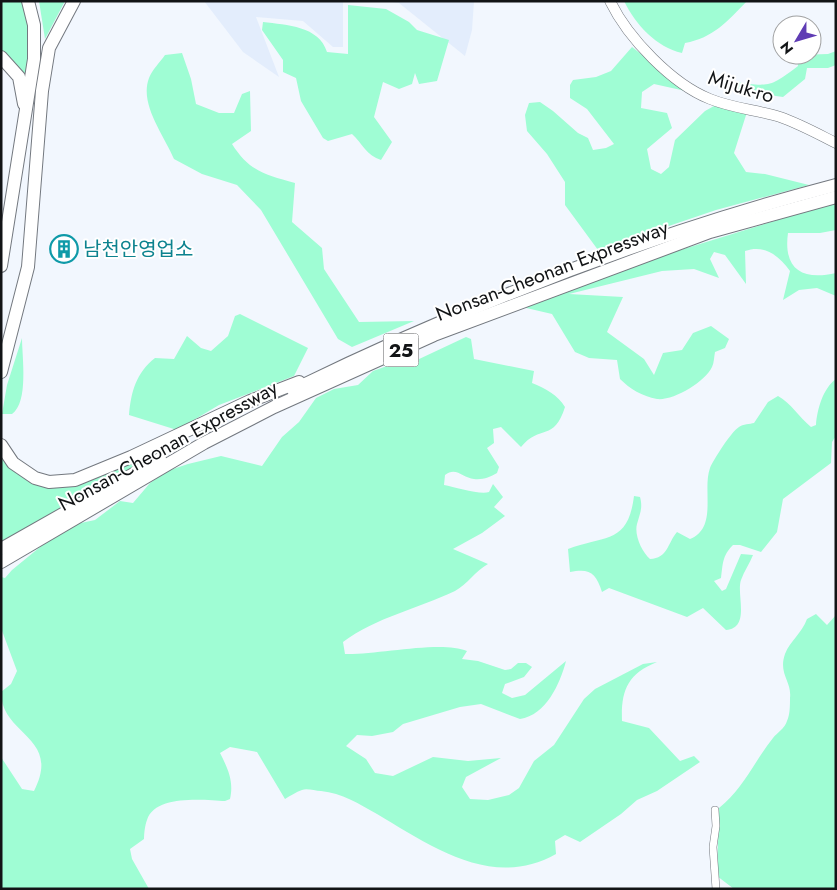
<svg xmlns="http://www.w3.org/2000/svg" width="837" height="890" font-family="Jost,'Noto Sans KR',sans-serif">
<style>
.built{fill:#e3edfc}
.green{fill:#9ffdd4}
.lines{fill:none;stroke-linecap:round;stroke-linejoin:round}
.street-casing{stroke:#73787f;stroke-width:8}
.secondary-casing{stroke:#73787f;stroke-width:11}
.highway-casing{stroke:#73787f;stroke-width:14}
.street{stroke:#fff;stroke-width:7}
.secondary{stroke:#fff;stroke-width:10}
.highway{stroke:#fff;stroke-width:12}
.labels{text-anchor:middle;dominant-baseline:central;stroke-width:4;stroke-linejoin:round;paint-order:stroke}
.shield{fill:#fff;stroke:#595a5c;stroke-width:1}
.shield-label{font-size:19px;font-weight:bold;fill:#121416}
.street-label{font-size:20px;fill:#121416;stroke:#fff}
.culture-label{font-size:20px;fill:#0d838f;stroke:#fff;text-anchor:start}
</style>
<rect width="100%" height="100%" fill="#f2f7fe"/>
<g class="built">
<path d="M 204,1 L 343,1 L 343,47 L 333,47 L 303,21 L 256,17 L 279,77 L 243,52 Z"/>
<path d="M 385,1 L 474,1 L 472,30 L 465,56 L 399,3 Z"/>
</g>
<g class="green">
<path d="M 1,1 L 25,1 L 31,39 L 26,85 L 1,54 Z"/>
<path d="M 39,1 L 65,1 L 45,39 Z"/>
<path d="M 624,1 L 747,1 C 728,21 713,38 685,43 L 682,53 C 656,47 636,25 624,1 Z"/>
<path d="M 348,5 L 386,9 L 409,22 L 417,30 L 449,40 L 437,81 L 419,84 L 415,73 L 412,84 L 399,89 L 383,82 L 374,117 L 392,142 L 381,160 C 367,156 362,143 352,134 L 328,141 L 323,138 L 301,101 L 296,78 L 283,72 L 283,60 L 262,30 L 263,22 C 287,25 319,26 327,52 L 348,54 Z"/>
<path d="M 632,47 L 690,92 L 654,84 L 642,92 L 641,108 L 667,113 L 672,128 L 647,149 L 651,169 L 661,174 L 669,167 L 675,140 L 705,111 L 714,106 L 747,112 L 734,153 L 746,172 L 765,174 L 809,185 L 716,210 L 598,250 L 565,205 L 565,182 L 547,154 L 527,131 L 525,115 L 529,103 L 540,102 L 553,111 L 578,133 L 588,138 L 593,150 L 606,148 L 614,144 L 587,109 L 570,98 L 570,85 L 573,80 L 596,77 L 611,71 Z"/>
<path d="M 836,51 L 836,65 L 828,68 L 807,68 L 805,79 L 783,97 L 733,90 L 735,82 C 770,87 770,87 798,66 L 797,55 L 828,54 Z"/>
<path d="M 182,53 L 191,79 L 196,104 L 219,113 L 234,113 L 242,94 L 250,91 L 251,131 L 232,144 C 249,171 265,175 295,183 L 292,222 L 322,248 L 324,269 L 359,322 L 414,321 L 352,347 L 338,339 L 261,210 L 237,185 L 202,174 L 174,159 C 164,135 139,104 149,78 C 152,70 160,62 165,55 Z"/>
<path d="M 836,202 L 836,230 L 820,233 L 788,233 C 783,269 802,281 836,273 L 836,296 L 817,288 L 799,290 L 783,300 L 790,271 C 779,256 765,244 745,251 L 746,284 L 725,255 L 714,252 L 710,259 L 719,278 L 694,269 L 662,271 L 569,294 L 623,297 L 607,332 L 644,359 L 654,375 L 663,353 L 682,350 L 693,333 L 711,326 L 729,339 L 725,348 L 715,352 C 714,357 714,363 712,367 C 705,382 673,401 657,399 C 642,396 630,389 620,379 L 617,360 L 589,358 L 575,352 L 552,314 L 522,307 L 677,251 Z"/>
<path d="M 240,314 L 308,348 L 294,376 L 219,405 L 177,430 L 129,415 C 131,392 136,373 155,358 L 174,359 L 187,336 L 201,348 L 211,351 L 228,336 L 235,316 Z"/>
<path d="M 466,337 L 471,339 L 474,359 L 534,371 L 532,383 C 545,388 558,395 565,407 C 554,442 540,424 521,447 L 501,427 L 493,429 L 494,443 L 487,448 L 499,467 L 497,473 C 490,477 483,480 474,479 C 463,478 456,466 445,475 L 444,485 C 455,487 480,495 489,492 L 493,484 L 503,497 L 494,507 L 505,516 L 482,533 L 453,549 L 488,564 C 475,571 468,584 455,591 C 417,609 377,617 343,642 L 345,654 C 377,655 441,640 467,651 L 462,659 L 478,661 L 505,670 L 511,669 L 518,663 L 526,663 L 532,667 L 524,677 L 505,684 L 502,693 L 512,698 L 525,695 L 566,661 C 560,684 546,715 520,719 L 481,704 L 460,707 L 403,724 L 393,732 L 372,736 L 357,735 L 346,746 L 366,759 L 375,773 L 393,776 L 433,757 L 468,761 L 501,758 L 466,777 L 462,787 L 470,799 L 488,800 L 509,795 L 519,788 L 534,761 L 554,745 L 584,699 L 595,689 L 643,664 L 657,662 C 627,674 621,691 622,721 L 649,728 L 680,761 L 694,756 L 700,762 L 657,791 L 637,800 L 621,814 L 580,842 L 565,835 L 555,841 L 556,854 C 492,890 431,846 377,814 C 359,804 342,793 321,791 C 315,791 307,788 302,790 C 296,792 290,796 285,799 L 257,752 L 230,747 L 220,753 C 228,769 234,781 230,799 L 225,801 C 205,800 155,794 147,820 C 145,825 144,833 144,839 L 130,849 L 132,859 L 149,889 L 1,889 L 1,757 L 22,789 L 34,791 C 62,736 1,736 1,692 L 11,684 L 17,671 L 1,628 L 1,577 L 5,578 L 12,570 L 45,543 L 76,524 L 95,520 L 120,501 L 133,503 L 150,483 L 167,471 L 188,464 L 221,456 L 262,466 L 282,437 L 299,422 L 316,398 L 334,389 L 358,385 L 373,371 L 387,366 L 402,365 L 417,360 Z"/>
<path d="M 22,338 C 22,357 29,402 12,414 L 2,414 L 7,385 Z"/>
<path d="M 836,379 L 836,436 L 832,442 L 831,463 L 783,499 L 777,532 L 761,552 L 740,545 L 733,545 C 722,556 723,564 721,578 L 714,581 L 722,591 L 726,589 L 741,554 L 753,555 C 750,563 744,571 741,580 C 736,594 751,628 726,630 L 703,608 L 687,617 L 609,588 L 602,592 C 596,573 590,568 570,572 L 568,549 C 606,535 628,544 634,496 L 640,497 C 643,508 640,513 637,524 C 634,535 642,552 650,559 C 668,558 667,544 677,532 L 690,539 C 718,528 702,490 710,468 C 714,459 731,432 739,427 C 743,424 750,424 754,423 L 768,402 L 778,396 C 791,403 799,417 811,427 L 816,425 C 817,410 823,388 836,379 Z"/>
<path d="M 211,423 L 1,543 L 1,453 L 47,484 Z"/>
<path d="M 816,614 L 827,625 L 836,615 L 836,889 L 734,889 L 717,876 L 719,808 C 743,789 754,762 773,738 C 777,733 785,728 787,721 C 790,715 790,705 790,698 C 792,681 778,674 785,654 C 790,641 802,633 807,619 Z"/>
</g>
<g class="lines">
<defs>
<path id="street" d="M 715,810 L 716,826 L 713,847 L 716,889"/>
<path id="secondary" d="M 610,1 C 628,38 672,84 710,99 C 732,108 757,110 780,117 C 800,124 818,134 836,143"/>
<g id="highway">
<path d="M 1,57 L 19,77 L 24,104"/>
<path d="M 1,266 L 34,59 L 34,25 L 28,1"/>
<path d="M 1,372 L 28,267 L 42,91 L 49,48 L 74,1"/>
<path d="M 293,390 C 467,305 649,234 836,185"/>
<path d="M 1,445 L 13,463 L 35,478 L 49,482 L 75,480 L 131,457 L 250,401 L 299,382"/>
<path d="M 1,549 L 160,459"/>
<path d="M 1,562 L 204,443 L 274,407 L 434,335 L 710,232 L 836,197"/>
</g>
</defs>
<use href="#street" class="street-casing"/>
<use href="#secondary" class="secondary-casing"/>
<use href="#highway" class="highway-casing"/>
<use href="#street" class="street"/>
<use href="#secondary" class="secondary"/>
<use href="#highway" class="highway"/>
</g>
<defs>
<symbol id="building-ring" viewBox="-11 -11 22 22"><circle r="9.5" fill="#fff" stroke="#0f9aa8" stroke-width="1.5"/><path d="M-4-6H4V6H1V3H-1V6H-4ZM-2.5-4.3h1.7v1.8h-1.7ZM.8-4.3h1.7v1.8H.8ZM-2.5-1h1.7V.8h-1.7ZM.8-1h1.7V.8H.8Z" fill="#0f9aa8"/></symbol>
</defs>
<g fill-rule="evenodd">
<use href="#building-ring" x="48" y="233" width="32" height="32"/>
</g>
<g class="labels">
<rect class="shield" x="383.5" y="333.5" width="35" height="33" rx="4"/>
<g class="shield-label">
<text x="401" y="350">25</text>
</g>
<g class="street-label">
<text transform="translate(741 87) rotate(17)">Mijuk-ro</text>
<text transform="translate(552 271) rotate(-21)">Nonsan-Cheonan Expressway</text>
<text transform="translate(168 446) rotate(-29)">Nonsan-Cheonan Expressway</text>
</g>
<g class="culture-label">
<text x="83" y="249">남천안영업소</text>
</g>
</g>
<rect width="837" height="890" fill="none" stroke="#121416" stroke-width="5"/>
<g transform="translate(797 40) rotate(232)"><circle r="24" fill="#ffffff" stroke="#a0a1a2"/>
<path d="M0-4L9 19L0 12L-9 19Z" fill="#5f3cb4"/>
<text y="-8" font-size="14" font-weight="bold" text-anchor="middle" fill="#121416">N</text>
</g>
</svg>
